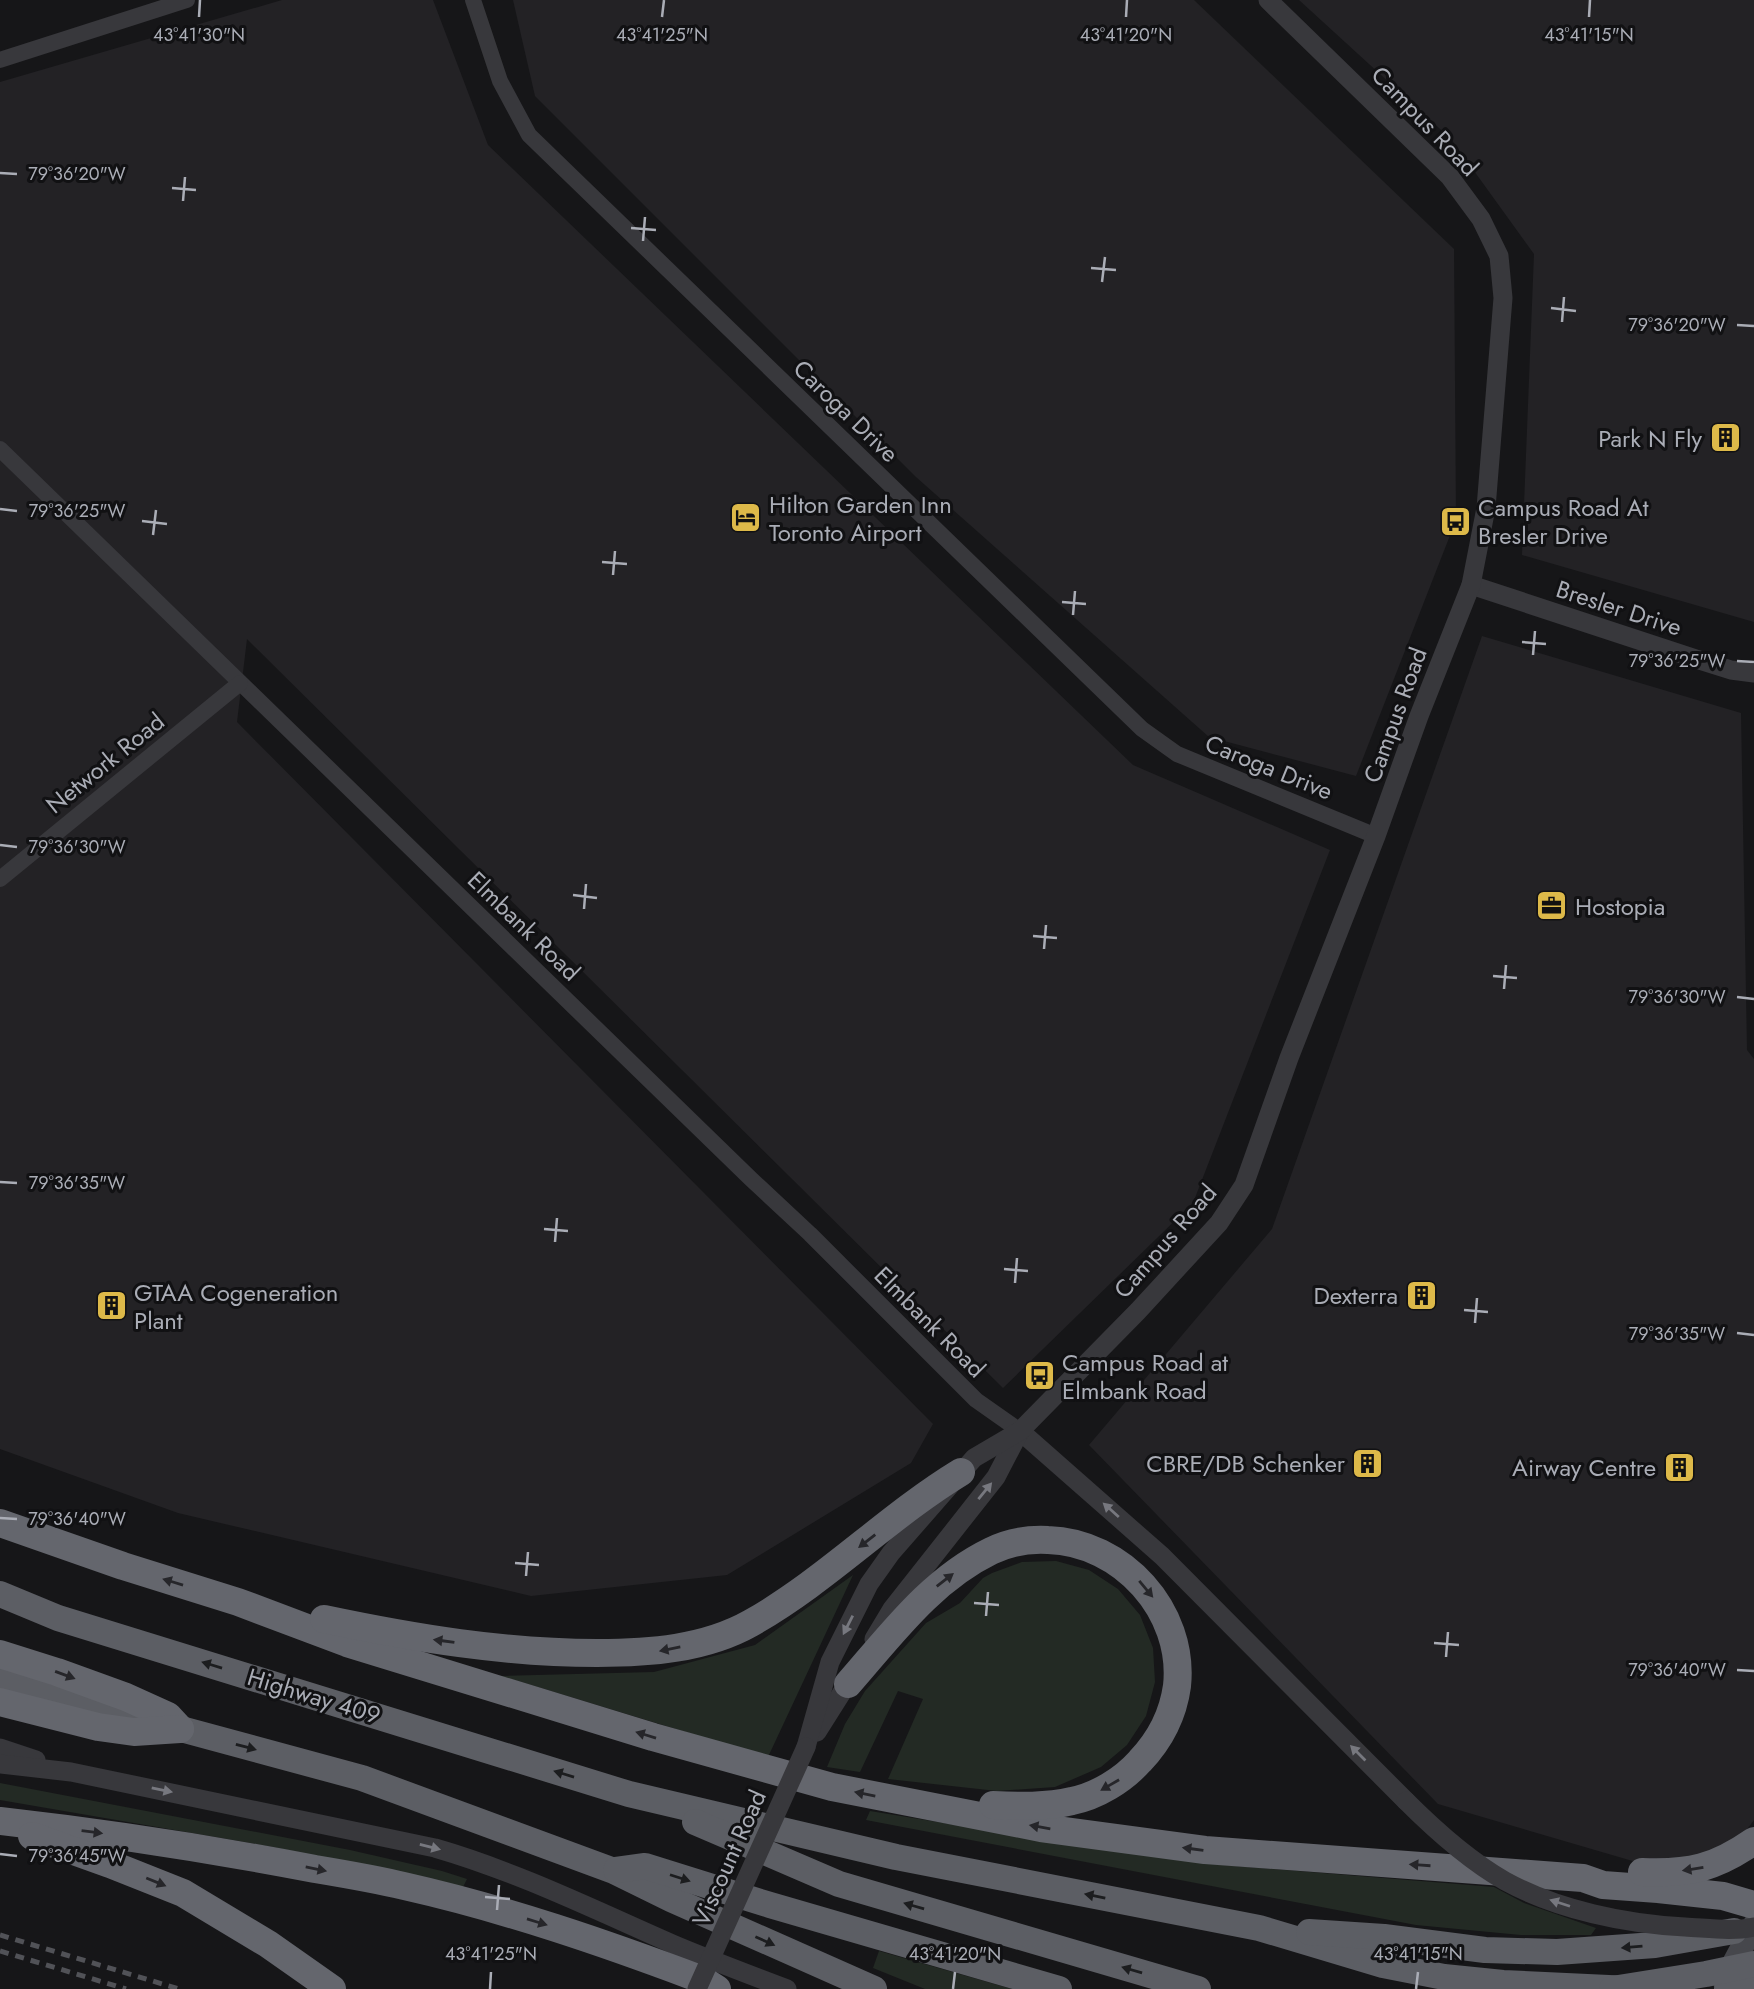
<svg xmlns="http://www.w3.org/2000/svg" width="1754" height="1989" font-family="Jost,sans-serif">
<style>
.built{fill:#232225}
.green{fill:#232a24}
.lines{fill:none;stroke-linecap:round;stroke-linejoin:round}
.minor{stroke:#38383c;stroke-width:16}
.tertiary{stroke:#38383c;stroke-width:19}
.secondary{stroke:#46474c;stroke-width:23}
.trunk{stroke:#5c5e64;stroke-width:26}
.motorway{stroke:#64666d;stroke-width:28}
.rail{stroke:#515257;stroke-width:5;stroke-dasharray:9 7;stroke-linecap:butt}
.tertiary-bridge{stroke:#38383c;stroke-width:19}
.trunk-bridge{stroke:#5c5e64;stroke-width:26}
.oneway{fill:#77787f}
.oneway2{fill:#26262a}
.oneway3{fill:#1c1d1f}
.ticks{fill:none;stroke:#aaadb6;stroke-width:2.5}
.labels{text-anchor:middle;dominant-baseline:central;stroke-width:6;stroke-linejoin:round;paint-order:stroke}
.street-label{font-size:24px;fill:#aaadb6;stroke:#111113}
.poi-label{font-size:24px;fill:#aaadb6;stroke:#111113;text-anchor:start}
.ticks-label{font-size:18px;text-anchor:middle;fill:#aaadb6;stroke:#111113;stroke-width:6;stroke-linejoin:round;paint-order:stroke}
</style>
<rect width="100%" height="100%" fill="#161618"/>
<g class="built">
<path d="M 282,0 L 433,0 L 488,145 L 1133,765 L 1330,850 L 1193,1203 L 1003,1388 L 247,639 L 237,722 L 933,1424 L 911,1463 L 727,1575 L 531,1596 L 178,1513 L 0,1449 L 0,82 Z"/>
<path d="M 513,0 L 1194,0 L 1454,249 L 1456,520 L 1356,776 L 1209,737 L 916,477 L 535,96 Z"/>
<path d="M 1299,0 L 1754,0 L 1754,622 L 1522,555 L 1534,254 L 1451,139 Z"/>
<path d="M 1482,636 L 1741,713 L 1747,1050 L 1754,1059 L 1754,1820 L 1745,1832 L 1714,1852 L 1686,1860 L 1636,1862 L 1438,1804 L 1089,1445 L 1272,1229 Z"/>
</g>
<g class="green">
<path d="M 1056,1561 L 1089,1570 L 1118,1589 L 1140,1615 L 1153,1648 L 1155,1682 L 1146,1716 L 1127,1745 L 1101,1767 L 1055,1787 L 997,1791 L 888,1779 L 923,1699 L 898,1691 L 860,1772 L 827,1767 L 845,1724 L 865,1691 L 926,1623 L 960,1603 L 983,1578 L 992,1573 L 1022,1562 Z"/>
<path d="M 853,1575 L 768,1757 L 501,1676 L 654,1672 L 755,1645 Z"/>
<path d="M 0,1783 L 350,1850 L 442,1871 L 467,1879 L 463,1887 L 273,1847 L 0,1800 Z"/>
<path d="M 870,1811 L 1128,1853 L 1212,1864 L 1494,1887 L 1524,1903 L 1596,1928 L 1591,1935 L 1521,1935 L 1416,1925 L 866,1820 Z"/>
<path d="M 879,1951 L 1012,1989 L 925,1989 L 873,1968 Z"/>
</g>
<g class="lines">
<g class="minor">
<path d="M 473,0 L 500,81 L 529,135 L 1142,729 L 1177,754 L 1376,836"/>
<path d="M 0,60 L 187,0"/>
<path d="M 0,449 L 751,1179 L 810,1234 L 976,1400 L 1020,1431"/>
<path d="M 0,879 L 240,683"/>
</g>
<g class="tertiary">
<path d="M 1471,585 L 1696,659 L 1731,670 L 1754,673"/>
<path d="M 1020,1431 L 1162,1556 L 1406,1801"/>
<path d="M 874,1639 L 892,1609 L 996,1477 L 1020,1431"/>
<path d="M 817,1732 L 853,1675"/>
<path d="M 806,1747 L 830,1662 L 869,1584 L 891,1553 L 974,1458 L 1020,1431 L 1138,1311 L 1219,1223 L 1244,1185 L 1289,1058 L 1376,836 L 1419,716 L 1471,585 L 1486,508 L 1503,298 L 1499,256 L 1481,219 L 1450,177 L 1268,0"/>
<path d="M 0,1748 L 36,1760"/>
<path d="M 0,1764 L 71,1772 L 435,1848 C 518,1872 597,1911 677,1946 C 713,1961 750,1975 787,1989"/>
</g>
<path class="secondary" d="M 1724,1981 L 1754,1925"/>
<g class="trunk">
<path d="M 0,1594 L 58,1618 L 629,1794 L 896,1857 L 1259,1928 L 1383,1965 L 1444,1977 L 1503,1983 L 1630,1989"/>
<path d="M 0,1680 L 362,1778 L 614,1871 L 671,1899 L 874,1989"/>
<path d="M 695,1822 L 839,1884 L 1198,1989"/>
<path d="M 616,1870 L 645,1866 L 770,1905 L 1059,1989"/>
<path d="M 1309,1932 L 1384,1937 L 1485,1950 L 1557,1952 L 1655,1945 L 1734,1931"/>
<path d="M 1727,1989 L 1754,1986"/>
</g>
<g class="motorway">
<path d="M 0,1523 L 123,1566 L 238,1602 L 347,1643 L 653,1737 L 832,1787 L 1041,1828 L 1205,1850 L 1583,1878 L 1603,1885 L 1658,1889 L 1723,1896 L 1754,1905"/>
<path d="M 324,1619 C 414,1638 505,1653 597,1653 C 649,1653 705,1649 751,1623 C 827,1580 887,1517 961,1472"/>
<path d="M 0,1654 L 57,1672 L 126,1697 L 168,1716 L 180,1729"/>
<path d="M 848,1684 C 891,1635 931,1580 991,1551 C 1009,1542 1029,1539 1048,1540 C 1122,1542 1185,1611 1177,1686 C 1173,1715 1159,1741 1140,1761 C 1123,1780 1097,1796 1072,1801 C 1046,1807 1019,1806 993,1805"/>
<path d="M 0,1702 L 98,1727 L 134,1732 L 180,1729"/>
<path d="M 0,1821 C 106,1833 211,1849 315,1869 C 345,1874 375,1879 404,1886 C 506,1909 605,1943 703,1980 L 717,1989"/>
<path d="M 32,1836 L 110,1864 L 183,1893 L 268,1944 L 332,1989"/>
<path d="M 1642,1872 C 1690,1874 1715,1868 1754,1841"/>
</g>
<g class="rail">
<path d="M 0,1935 L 179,1989"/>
<path d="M 0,1951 L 126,1989"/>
</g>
<g class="tertiary-bridge">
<path d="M 1406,1801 C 1436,1831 1468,1860 1505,1881 C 1558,1910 1626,1924 1685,1927 C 1707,1928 1733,1932 1754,1927"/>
<path d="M 697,1989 L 806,1747"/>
</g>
<path class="trunk-bridge" d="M 1612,1989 L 1706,1974 L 1754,1964"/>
</g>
<defs><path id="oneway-solid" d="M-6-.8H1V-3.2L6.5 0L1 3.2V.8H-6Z" transform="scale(1.75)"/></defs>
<g class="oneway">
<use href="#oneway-solid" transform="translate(985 1491) rotate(-51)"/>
<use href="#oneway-solid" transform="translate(1111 1510) rotate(-138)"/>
<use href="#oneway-solid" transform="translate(848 1625) rotate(117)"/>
<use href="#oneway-solid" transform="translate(1358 1753) rotate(-135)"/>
<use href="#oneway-solid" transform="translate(162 1790) rotate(12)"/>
<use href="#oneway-solid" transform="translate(430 1847) rotate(14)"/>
<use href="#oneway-solid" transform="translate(1560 1903) rotate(-162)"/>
</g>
<g class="oneway2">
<use href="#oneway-solid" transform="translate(867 1541) rotate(142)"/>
<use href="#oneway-solid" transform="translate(945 1580) rotate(-38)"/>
<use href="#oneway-solid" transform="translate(173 1582) rotate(-163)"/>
<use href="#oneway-solid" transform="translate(1146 1589) rotate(50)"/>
<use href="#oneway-solid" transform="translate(444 1641) rotate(-172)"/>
<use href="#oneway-solid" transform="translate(670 1649) rotate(169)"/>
<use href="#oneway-solid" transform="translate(65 1675) rotate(20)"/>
<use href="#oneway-solid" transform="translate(646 1735) rotate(-163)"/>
<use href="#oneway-solid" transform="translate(1110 1785) rotate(150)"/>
<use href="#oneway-solid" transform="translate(865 1794) rotate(-169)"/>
<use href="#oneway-solid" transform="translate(1040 1827) rotate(-170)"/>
<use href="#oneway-solid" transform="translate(92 1832) rotate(7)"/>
<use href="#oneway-solid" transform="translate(1193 1849) rotate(-172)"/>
<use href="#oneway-solid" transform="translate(1420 1865) rotate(-176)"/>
<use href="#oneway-solid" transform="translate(316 1869) rotate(11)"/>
<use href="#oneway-solid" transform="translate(1693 1869) rotate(171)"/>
<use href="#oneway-solid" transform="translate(156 1882) rotate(22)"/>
<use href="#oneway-solid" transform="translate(537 1922) rotate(17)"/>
</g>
<g class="oneway3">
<use href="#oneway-solid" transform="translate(212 1665) rotate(-163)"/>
<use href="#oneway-solid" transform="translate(246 1747) rotate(15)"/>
<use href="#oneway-solid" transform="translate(564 1774) rotate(-163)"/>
<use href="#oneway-solid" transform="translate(680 1878) rotate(18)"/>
<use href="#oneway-solid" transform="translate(1095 1896) rotate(-169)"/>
<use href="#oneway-solid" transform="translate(914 1906) rotate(-164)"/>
<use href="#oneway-solid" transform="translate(765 1941) rotate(24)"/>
<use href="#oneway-solid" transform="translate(1632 1947) rotate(175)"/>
<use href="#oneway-solid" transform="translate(1132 1970) rotate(-164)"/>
</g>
<path class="ticks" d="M 199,17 L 200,0M 662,17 L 664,0M 1126,17 L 1127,0M 1589,17 L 1590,0M 0,173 L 17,174M 172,188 L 196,190M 183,201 L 185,177M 631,228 L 656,230M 643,241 L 645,217M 1091,268 L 1116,270M 1102,282 L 1105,257M 1551,308 L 1576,311M 1562,322 L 1564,297M 1737,325 L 1754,326M 0,509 L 17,511M 142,521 L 167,524M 153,535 L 156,510M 602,562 L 627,564M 613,575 L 615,551M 1062,602 L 1086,604M 1073,615 L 1075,591M 1522,642 L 1546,644M 1533,655 L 1535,631M 1737,661 L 1754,662M 0,845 L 17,847M 573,895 L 597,898M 584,909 L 586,884M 1033,936 L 1057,938M 1044,949 L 1046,925M 1493,976 L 1517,978M 1504,989 L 1506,965M 1737,997 L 1754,999M 0,1182 L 17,1183M 544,1229 L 568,1231M 555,1242 L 557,1218M 1004,1269 L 1028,1271M 1015,1283 L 1017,1258M 1464,1310 L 1488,1312M 1475,1323 L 1477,1298M 1737,1333 L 1754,1335M 0,1518 L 17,1519M 515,1563 L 539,1565M 526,1576 L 528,1552M 974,1603 L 999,1605M 986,1616 L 988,1592M 1434,1643 L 1459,1645M 1446,1657 L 1448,1632M 1737,1670 L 1754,1671M 0,1854 L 17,1856M 485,1897 L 510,1899M 497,1910 L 499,1885M 490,1989 L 491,1972M 953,1989 L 955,1972M 1416,1989 L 1418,1972"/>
<defs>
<symbol id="building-square" viewBox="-11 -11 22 22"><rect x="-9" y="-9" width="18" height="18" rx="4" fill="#ddb949" stroke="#111113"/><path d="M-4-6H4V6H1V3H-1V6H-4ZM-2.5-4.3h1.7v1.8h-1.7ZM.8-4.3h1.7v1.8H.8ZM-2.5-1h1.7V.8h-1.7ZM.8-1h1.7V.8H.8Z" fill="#111"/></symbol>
<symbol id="hotel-square" viewBox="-11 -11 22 22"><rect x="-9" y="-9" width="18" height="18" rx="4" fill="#ddb949" stroke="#111113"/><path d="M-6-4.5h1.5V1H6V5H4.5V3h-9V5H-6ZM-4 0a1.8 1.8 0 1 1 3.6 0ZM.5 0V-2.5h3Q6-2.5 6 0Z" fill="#111"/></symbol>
<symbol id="bus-square" viewBox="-11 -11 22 22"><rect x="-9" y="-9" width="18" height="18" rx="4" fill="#ddb949" stroke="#111113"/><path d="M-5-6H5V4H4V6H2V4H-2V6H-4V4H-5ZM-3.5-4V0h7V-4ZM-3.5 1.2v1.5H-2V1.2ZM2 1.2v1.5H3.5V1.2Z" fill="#111"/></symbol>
<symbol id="office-square" viewBox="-11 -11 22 22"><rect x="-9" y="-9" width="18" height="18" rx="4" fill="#ddb949" stroke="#111113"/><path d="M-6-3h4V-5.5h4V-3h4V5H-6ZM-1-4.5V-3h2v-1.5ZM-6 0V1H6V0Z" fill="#111"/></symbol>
</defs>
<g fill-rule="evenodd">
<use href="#building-square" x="1708" y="420" width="35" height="35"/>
<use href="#hotel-square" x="728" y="500" width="35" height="35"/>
<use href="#bus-square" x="1438" y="504" width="35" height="35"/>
<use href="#office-square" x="1534" y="888" width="35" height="35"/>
<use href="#building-square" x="1404" y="1278" width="35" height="35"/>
<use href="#building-square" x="94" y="1288" width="35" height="35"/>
<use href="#bus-square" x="1022" y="1358" width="35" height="35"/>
<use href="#building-square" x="1350" y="1446" width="35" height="35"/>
<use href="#building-square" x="1662" y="1450" width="35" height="35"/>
</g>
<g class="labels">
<g class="street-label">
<text transform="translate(1425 121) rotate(46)">Campus Road</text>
<text transform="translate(846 411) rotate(44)">Caroga Drive</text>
<text transform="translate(1619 608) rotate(18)">Bresler Drive</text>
<text transform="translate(1395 715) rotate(-70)">Campus Road</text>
<text transform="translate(105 763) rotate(-39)">Network Road</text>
<text transform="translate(1269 767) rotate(22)">Caroga Drive</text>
<text transform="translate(524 926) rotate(44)">Elmbank Road</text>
<text transform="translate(1165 1241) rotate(-49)">Campus Road</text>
<text transform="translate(930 1322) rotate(45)">Elmbank Road</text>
<text transform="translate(314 1696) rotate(17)">Highway 409</text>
<text transform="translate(729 1858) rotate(-66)">Viscount Road</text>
</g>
<g class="poi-label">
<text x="1702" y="438" text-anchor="end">Park N Fly</text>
<text x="769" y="504">Hilton Garden Inn<tspan x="769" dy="28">Toronto Airport</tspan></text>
<text x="1478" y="507">Campus Road At<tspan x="1478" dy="28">Bresler Drive</tspan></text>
<text x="1575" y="906">Hostopia</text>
<text x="134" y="1292">GTAA Cogeneration<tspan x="134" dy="28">Plant</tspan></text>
<text x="1398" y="1295" text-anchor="end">Dexterra</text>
<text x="1062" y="1362">Campus Road at<tspan x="1062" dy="28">Elmbank Road</tspan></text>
<text x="1345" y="1463" text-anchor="end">CBRE/DB Schenker</text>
<text x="1656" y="1467" text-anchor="end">Airway Centre</text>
</g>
</g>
<g class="ticks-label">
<text x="199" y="41">43°41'30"N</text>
<text x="662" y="41">43°41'25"N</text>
<text x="1126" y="41">43°41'20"N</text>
<text x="1589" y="41">43°41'15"N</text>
<text x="77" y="180">79°36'20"W</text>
<text x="1677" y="331">79°36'20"W</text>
<text x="77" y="517">79°36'25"W</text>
<text x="1677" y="667">79°36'25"W</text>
<text x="77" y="853">79°36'30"W</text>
<text x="1677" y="1003">79°36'30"W</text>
<text x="77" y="1189">79°36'35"W</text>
<text x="1677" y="1340">79°36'35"W</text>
<text x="77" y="1525">79°36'40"W</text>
<text x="1677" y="1676">79°36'40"W</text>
<text x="77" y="1862">79°36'45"W</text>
<text x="491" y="1960">43°41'25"N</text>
<text x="955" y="1960">43°41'20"N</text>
<text x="1418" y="1960">43°41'15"N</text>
</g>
</svg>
